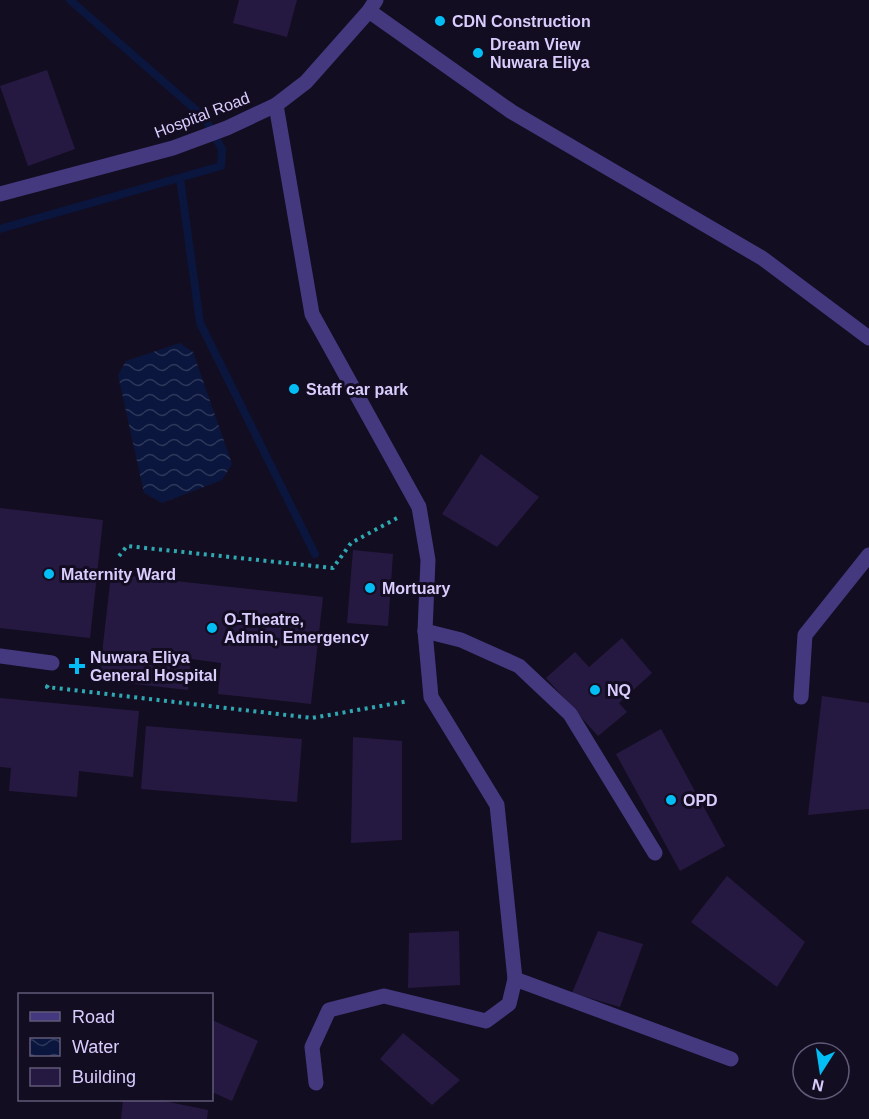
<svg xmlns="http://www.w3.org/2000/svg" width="869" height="1119" font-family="Arial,sans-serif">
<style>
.water{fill:url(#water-waves)}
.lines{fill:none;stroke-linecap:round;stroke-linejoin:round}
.stream{stroke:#0a163d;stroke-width:8}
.building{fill:#261941}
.path{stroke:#2fa8b1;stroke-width:4;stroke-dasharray:3 4.5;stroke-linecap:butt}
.lane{stroke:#44397f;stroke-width:15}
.street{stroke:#44397f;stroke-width:15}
.poi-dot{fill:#03bef5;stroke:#130d21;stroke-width:2}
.labels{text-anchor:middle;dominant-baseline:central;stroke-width:6;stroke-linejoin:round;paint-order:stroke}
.poi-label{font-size:16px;font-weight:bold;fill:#d9cdfe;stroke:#130d21;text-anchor:start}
.street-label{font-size:16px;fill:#d9cdfe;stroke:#130d21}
</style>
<defs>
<pattern id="water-waves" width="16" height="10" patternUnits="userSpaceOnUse" patternTransform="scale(1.5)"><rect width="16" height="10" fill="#0a163d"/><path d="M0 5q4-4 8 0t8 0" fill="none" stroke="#2d375a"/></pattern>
</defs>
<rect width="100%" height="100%" fill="#130d21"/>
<path class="water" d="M 180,343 L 193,352 L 232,464 L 222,480 L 162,503 L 144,493 L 118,375 L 126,361 Z"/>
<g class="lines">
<g class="stream">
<path d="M 180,178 L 200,323 L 315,554"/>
<path d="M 0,229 L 221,166 L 222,149 L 204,117 L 70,0"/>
</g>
</g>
<g class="building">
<path d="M 239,0 L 297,0 L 287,37 L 233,23 Z"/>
<path d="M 47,70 L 75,149 L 28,166 L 0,86 Z"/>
<path d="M 481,454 L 539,497 L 497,547 L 442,514 Z"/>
<path d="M 0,508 L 103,520 L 90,638 L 0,628 Z"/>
<path d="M 353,550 L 393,554 L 388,626 L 347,623 Z"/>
<path d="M 111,574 L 323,597 L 311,704 L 218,694 L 221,663 L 191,659 L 188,690 L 99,680 Z"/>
<path d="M 622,638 L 652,673 L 619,703 L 627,712 L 598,736 L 546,678 L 575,652 L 589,667 Z"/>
<path d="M 822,696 L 869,703 L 869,809 L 808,815 Z"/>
<path d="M 0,698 L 139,711 L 133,777 L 79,771 L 77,797 L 9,791 L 11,768 L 0,767 Z"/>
<path d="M 146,726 L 302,739 L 297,802 L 141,789 Z"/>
<path d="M 661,729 L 725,846 L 680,871 L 616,754 Z"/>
<path d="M 353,737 L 402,741 L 402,840 L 351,843 Z"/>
<path d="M 727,876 L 805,942 L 777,987 L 691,922 Z"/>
<path d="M 459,931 L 460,985 L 408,988 L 409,933 Z"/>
<path d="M 598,931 L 643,944 L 620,1007 L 572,993 Z"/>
<path d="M 212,1020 L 258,1041 L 232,1101 L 212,1092 Z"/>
<path d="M 403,1033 L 460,1080 L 432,1105 L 380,1059 Z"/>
<path d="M 123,1100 L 159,1100 L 208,1110 L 207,1119 L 121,1119 Z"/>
</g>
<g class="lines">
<g class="path">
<path d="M 119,556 L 127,546 L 333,568 L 351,543 L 399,517"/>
<path d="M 48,685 L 47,687 L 312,718 L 409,701"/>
</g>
<g class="lane">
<path d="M 425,631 L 461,640 L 519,666 L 570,714 L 655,853"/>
<path d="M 0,656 L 52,663"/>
<path d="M 801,697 L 805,635 L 869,555"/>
<path d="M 316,1083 L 312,1047 L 329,1010 L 384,996 L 486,1021 L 509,1004 L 515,979 L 731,1059"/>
</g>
<g class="street">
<path d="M 369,11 L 512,112 L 762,258 L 869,338"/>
<path d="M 276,105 L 312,314 L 419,507 L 428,560 L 425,631 L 431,697 L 497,805 L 515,979"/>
<path d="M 0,194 L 173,148 L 227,128 L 276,105 L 306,82 L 369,11 L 376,0"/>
</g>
</g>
<g class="poi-dot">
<circle cx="440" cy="21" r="6"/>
<circle cx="478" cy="53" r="6"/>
<circle cx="294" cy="389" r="6"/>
<circle cx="49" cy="574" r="6"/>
<circle cx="370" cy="588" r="6"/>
<circle cx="212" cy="628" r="6"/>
<path d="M74 657h6v6h6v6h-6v6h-6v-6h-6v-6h6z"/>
<circle cx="595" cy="690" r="6"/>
<circle cx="671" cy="800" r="6"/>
</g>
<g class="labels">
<g class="poi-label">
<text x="452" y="21">CDN Construction</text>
<text x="490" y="44">Dream View<tspan x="490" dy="18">Nuwara Eliya</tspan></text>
<text x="306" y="389">Staff car park</text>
<text x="61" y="574">Maternity Ward</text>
<text x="382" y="588">Mortuary</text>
<text x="224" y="619">O-Theatre,<tspan x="224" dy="18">Admin, Emergency</tspan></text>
<text x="90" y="657">Nuwara Eliya<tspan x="90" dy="18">General Hospital</tspan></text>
<text x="607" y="690">NQ</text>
<text x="683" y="800">OPD</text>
</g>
<g class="street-label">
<text transform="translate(202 115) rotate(-21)">Hospital Road</text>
</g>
</g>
<rect x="18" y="993" width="195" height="108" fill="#130d21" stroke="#625a79" stroke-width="1.5"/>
<rect x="30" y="1012" width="30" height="9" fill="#44397f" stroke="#625a79" stroke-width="1.5"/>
<text x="72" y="1023" font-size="18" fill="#d9cdfe">Road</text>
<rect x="30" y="1038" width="30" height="18" fill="url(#water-waves)" stroke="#625a79" stroke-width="1.5"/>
<text x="72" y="1053" font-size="18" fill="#d9cdfe">Water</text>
<rect x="30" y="1068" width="30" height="18" fill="#261941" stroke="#625a79" stroke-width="1.5"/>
<text x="72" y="1083" font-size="18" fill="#d9cdfe">Building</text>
<g transform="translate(821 1071) rotate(192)"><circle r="28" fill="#130d21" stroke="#625a79" stroke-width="1.5"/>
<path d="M0-4.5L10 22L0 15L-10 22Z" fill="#03bef5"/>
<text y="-9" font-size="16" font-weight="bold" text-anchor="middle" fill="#d9cdfe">N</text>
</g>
</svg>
